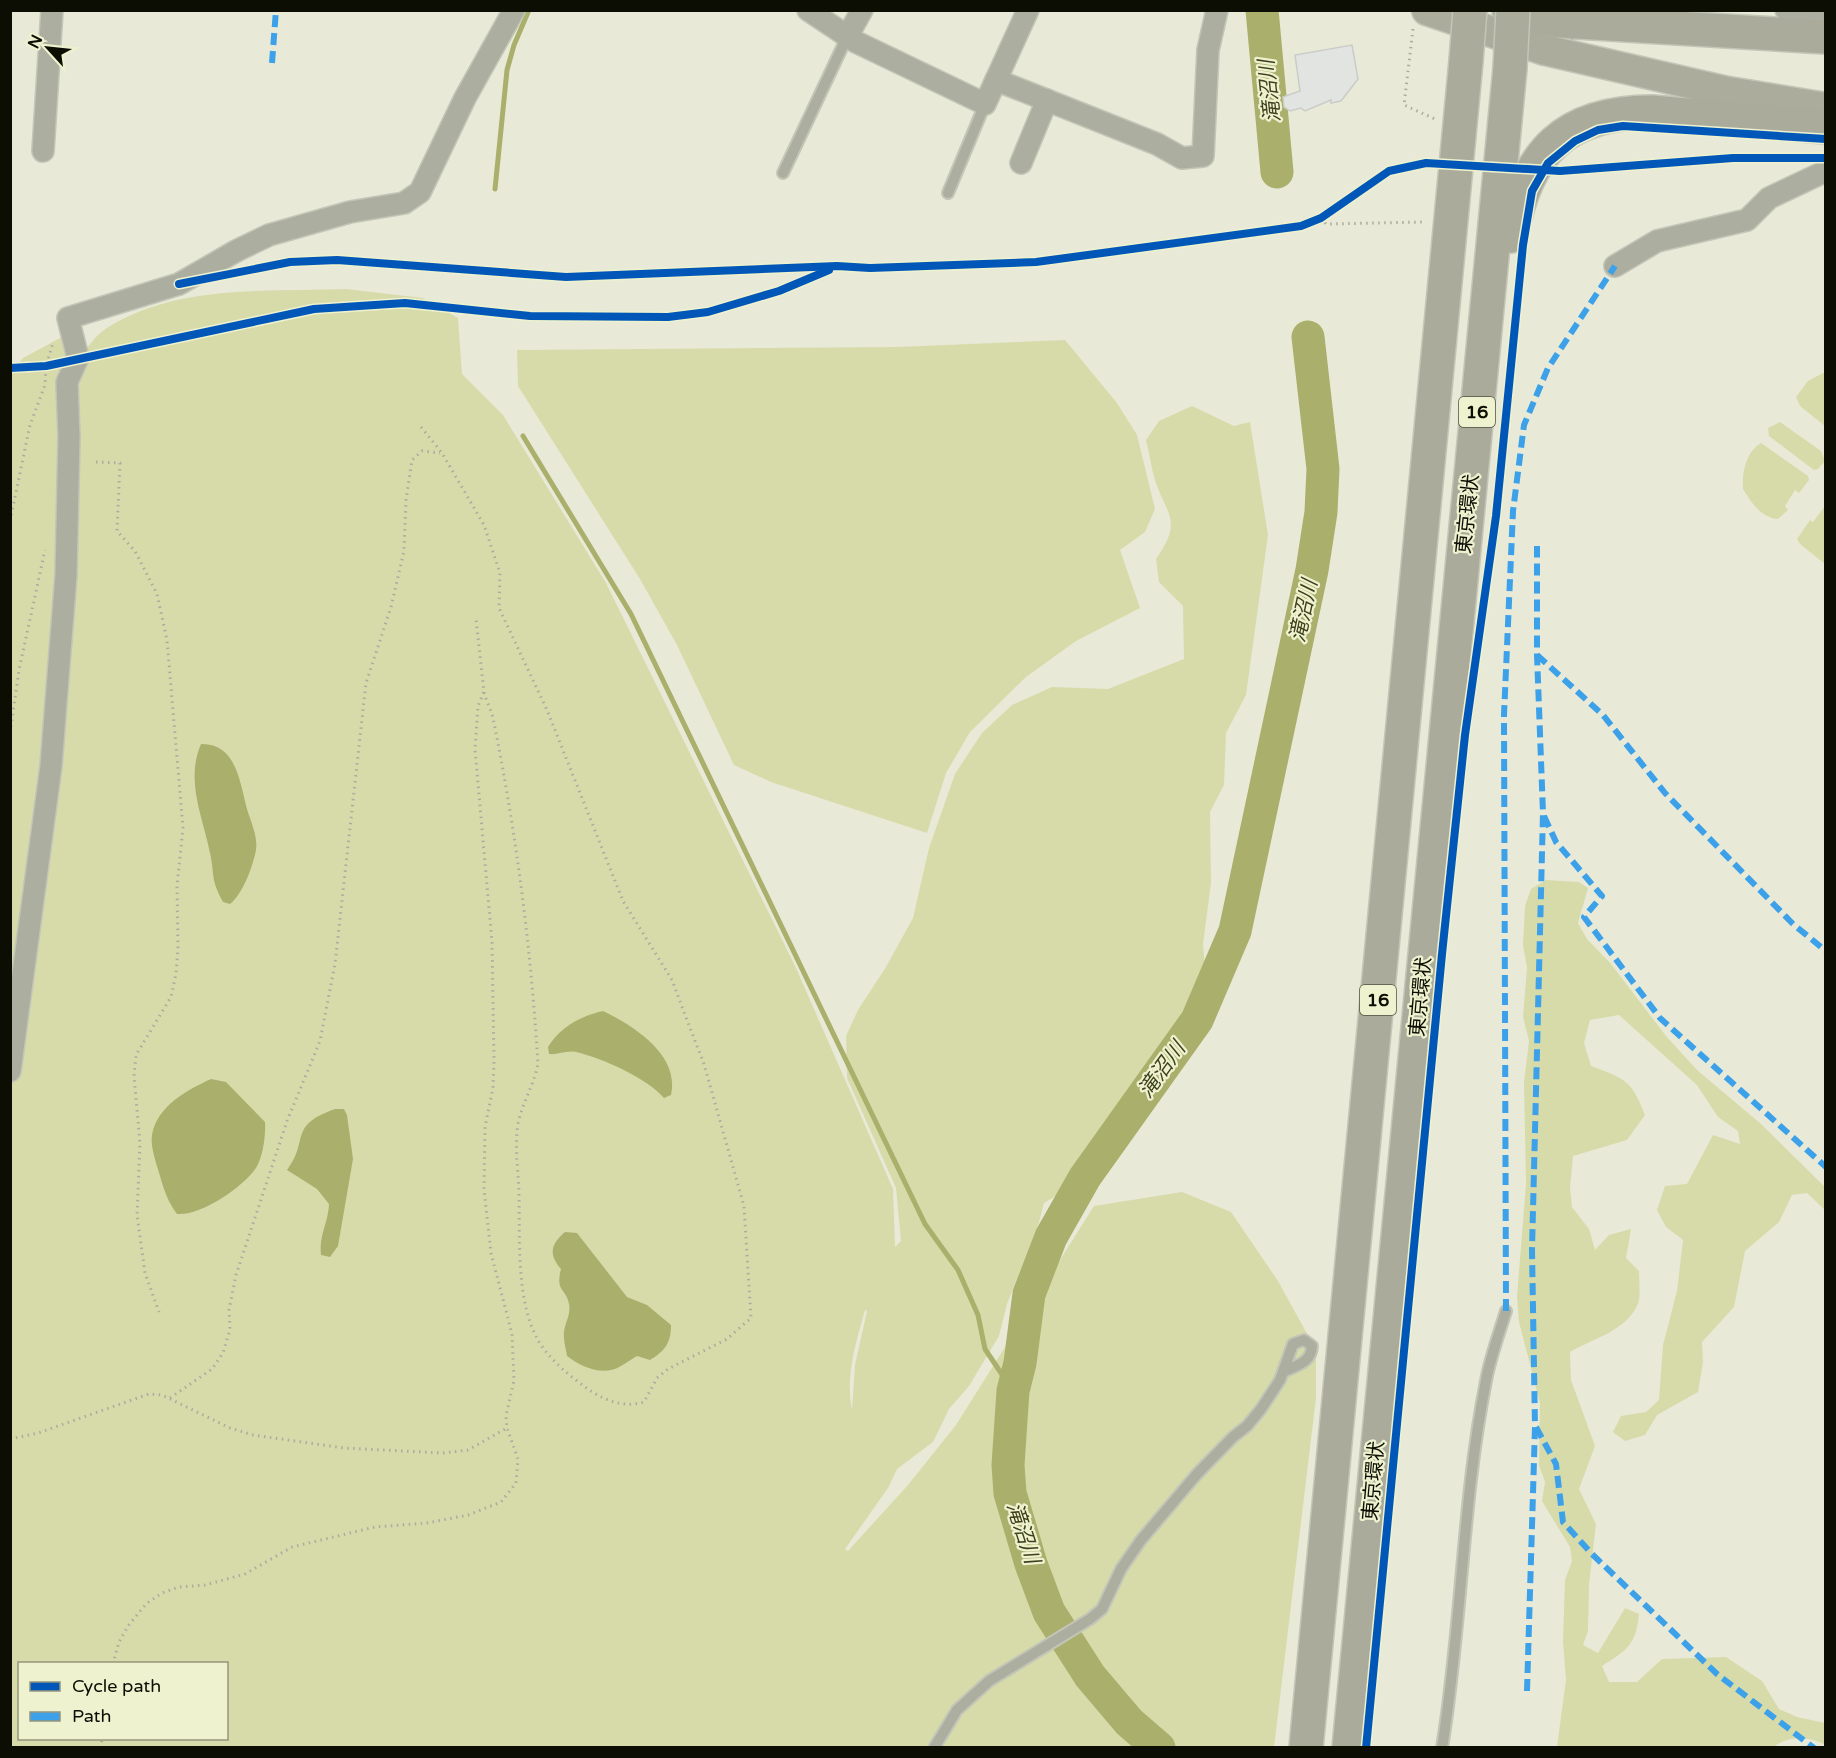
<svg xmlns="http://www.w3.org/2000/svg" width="1836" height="1758" font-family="'Varela Round','Noto Sans JP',sans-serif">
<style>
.green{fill:#d7dbaa;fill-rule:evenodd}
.water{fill:#abaf6c}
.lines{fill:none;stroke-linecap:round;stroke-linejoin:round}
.stream{stroke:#abaf6c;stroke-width:5}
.river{stroke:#abaf6c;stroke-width:33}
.building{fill:#e2e4e1;stroke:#caccc9;stroke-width:1.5}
.lane-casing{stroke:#c3c5b7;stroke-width:14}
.street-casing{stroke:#c3c5b7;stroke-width:24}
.secondary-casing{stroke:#c3c5b7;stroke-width:33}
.highway-casing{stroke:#c3c5b7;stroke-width:36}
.path{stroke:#abac9f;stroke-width:3;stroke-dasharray:1.5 4.5;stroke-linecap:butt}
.lane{stroke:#acaea0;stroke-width:10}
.street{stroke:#acaea0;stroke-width:21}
.secondary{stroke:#abac9c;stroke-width:30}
.highway{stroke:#aaab9b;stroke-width:33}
.highway-bridge-casing{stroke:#c3c5b7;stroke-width:36;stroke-linecap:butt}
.path-bridge{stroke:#abac9f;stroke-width:3;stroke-dasharray:1.5 4.5;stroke-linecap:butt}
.highway-bridge{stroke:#aaab9b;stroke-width:33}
.quiet{stroke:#3ca1e9;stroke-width:6;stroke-dasharray:12 6;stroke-linecap:butt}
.cycleway-casing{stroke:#eef2cf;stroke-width:11}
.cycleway{stroke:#0057b8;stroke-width:8}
.labels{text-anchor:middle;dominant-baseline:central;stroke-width:4.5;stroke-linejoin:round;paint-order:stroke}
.shield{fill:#eef2cf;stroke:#505240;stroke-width:1.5}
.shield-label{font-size:18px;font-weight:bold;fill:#0c0d03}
.street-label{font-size:20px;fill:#0c0d03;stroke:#eef2cf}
.water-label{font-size:21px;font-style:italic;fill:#3f411c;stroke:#eef2cf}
</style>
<rect width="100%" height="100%" fill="#e8ead7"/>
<g class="green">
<path d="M 346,289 L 423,298 L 458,318 L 462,374 L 503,415 L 606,583 L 796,968 L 893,1189 L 895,1247 L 901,1241 L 896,1188 L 847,1078 L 846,1036 L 858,1010 L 886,967 L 913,918 L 929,848 L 955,774 L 982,733 L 1012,705 L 1052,687 L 1108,689 L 1184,659 L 1183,606 L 1159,582 L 1156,559 C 1184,519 1166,516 1154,477 C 1151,465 1149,452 1146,440 L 1159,421 L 1192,406 L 1234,426 L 1250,422 L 1268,535 L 1246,695 L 1226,733 L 1224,785 L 1210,812 L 1211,883 L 1203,944 L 1206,979 L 1179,1026 L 1126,1105 L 1062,1192 L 1044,1203 L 1038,1226 L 1007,1304 L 999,1336 L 969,1386 L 949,1409 L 933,1442 L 897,1469 L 888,1488 L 845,1549 L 848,1551 L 908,1485 L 956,1425 L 1094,1206 L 1182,1192 L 1231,1212 L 1278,1281 L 1316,1350 L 1316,1398 L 1274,1747 L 11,1747 L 10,374 L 23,358 L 62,337 L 78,358 C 87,349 96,334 107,328 C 176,284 267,292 346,289 ZM 865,1310 L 867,1311 L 855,1365 L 852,1410 C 845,1375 856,1343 865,1310 ZM 20,1664 L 226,1664 L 226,1738 L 20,1738 Z"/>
<path d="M 1065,340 L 1117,403 L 1137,435 L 1155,509 L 1145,532 L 1120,550 L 1140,608 L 1076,641 L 1026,677 L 970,732 L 946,773 L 927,833 L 771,782 L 734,765 L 677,645 L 640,579 L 518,386 L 517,350 L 897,347 Z"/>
<path d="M 1825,372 L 1826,372 L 1825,426 L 1800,406 L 1796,397 L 1808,381 Z"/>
<path d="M 1780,422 L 1821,451 L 1825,461 L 1818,469 L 1814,470 L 1769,436 L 1768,428 Z"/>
<path d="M 1761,443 L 1808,476 L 1809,480 L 1799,493 L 1795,490 L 1785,506 L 1788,510 L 1778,519 C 1761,518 1751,502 1743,489 C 1742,472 1746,452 1761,443 Z"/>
<path d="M 1825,506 L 1825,564 L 1800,544 L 1797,539 L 1810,520 L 1813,522 Z"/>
<path d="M 1546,880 L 1579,882 L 1588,888 L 1578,923 L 1587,939 L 1611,964 L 1666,1036 L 1697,1070 L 1761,1124 L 1826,1188 L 1825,1210 L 1807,1193 L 1792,1195 L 1779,1222 L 1745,1251 L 1734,1307 L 1702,1342 L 1703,1362 L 1698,1392 L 1657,1415 L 1645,1435 L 1625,1441 L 1613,1432 L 1621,1416 L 1646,1412 L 1659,1400 L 1663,1345 L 1677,1291 L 1683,1240 L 1666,1227 L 1657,1210 L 1665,1186 L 1687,1184 L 1713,1135 L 1740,1144 L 1738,1131 L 1718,1117 L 1697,1085 L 1619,1015 L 1590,1020 L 1584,1043 L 1591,1066 C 1625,1079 1631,1079 1645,1115 L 1627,1140 L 1573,1156 L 1570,1188 L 1572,1207 L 1589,1229 L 1595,1250 L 1609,1235 L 1631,1229 L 1626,1258 L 1639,1271 C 1639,1280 1641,1295 1638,1304 C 1626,1331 1594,1338 1570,1352 L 1571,1380 L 1595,1446 L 1579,1489 L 1596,1524 L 1589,1584 L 1588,1631 L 1583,1645 L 1598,1653 L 1625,1608 L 1639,1614 C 1636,1645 1627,1650 1602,1666 L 1609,1682 L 1637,1682 L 1662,1659 L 1726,1657 L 1762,1681 L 1779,1709 L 1797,1717 L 1825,1723 L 1825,1745 C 1811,1736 1786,1735 1773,1748 L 1557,1747 L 1566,1680 L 1563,1641 L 1565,1580 L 1572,1561 L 1570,1547 L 1542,1501 L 1545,1482 L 1539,1465 L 1540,1403 L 1519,1322 L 1517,1297 L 1526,1184 L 1524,1082 L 1529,1041 L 1523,1017 L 1527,968 L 1523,945 L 1525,906 L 1531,889 Z"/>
</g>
<g class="water">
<path d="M 201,744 C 237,743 240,784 247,809 C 251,822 258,837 256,850 C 253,866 243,894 230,904 L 223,902 C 210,878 215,876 210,853 C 203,817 185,781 201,744 Z"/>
<path d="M 603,1011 C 634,1026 680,1055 671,1095 L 664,1098 C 647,1078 602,1058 576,1052 C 566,1050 558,1055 549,1054 L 548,1047 C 560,1027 581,1016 603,1011 Z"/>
<path d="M 211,1079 L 226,1082 L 265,1122 C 266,1134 263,1157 256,1168 C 242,1188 201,1216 177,1214 C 168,1202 164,1190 160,1176 C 157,1165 150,1147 152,1135 C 157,1106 187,1090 211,1079 Z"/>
<path d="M 335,1109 L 344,1109 L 347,1115 L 353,1159 L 338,1246 L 330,1257 L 321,1255 C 319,1234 328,1224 329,1204 L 317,1189 L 287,1170 C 310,1140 287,1126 335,1109 Z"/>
<path d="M 565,1232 L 577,1233 L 627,1297 L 647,1305 L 671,1325 C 671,1343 665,1351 650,1360 L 637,1356 C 631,1359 627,1363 621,1366 C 603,1377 581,1367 567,1356 C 566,1349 563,1339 564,1332 C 565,1322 571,1315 569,1304 C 566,1288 555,1292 561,1269 C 548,1254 551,1244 565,1232 Z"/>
</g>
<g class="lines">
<g class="stream">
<path d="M 495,189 L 507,70 L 514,45 L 529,10"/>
<path d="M 523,436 L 631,614 L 925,1224 L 958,1270 L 978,1315 L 985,1349 L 1013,1391"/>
</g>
<g class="river">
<path d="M 1262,10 L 1277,172"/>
<path d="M 1159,1748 L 1129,1722 L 1090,1676 L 1049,1612 L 1031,1564 L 1010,1493 L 1008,1465 L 1013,1391 L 1020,1363 L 1029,1294 L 1051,1237 L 1085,1177 L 1197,1020 L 1235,931 L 1312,570 L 1321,512 L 1323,469 L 1308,337"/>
</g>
</g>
<path class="building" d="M 1352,45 L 1358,79 L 1341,101 L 1331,103 L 1331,100 L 1305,111 L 1301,108 L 1290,111 L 1284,107 L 1283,97 L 1300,91 L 1295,55 Z"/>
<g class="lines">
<defs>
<g id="lane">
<path d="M 783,173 L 847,37"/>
<path d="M 948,193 L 985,104"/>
<path d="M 934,1748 L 957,1710 L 989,1681 L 1090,1619 L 1102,1609 L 1121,1569 L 1141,1540 L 1197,1474 L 1233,1437 L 1247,1426 L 1261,1409 L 1280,1380 L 1293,1344 L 1304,1340 L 1312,1346 C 1311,1363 1297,1365 1283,1372"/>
<path d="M 1442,1748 C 1462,1626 1462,1502 1486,1381 C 1490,1358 1499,1334 1506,1311"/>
</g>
<g id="street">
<path d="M 808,10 L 856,42 L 985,104 L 1028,10"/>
<path d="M 1786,10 L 1826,13"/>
<path d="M 847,37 L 862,10"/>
<path d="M 996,80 L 1157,144 L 1182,158 L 1203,156 L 1208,50 L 1217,10"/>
<path d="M 43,151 L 52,10"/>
<path d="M 1021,163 L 1047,100"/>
<path d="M 1615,266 L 1657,241 L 1747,220 L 1769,198 L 1826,171"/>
<path d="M 10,1071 L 51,766 L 66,575 L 69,437 L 67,382 L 78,358 L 68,318 L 179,284 L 236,251 L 269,235 L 350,212 L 404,203 L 420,192 L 465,98 L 514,10"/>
</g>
<path id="secondary" d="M 1427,10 L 1545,50 L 1728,92 L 1826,108"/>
<g id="highway">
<path d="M 1509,10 L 1560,21 L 1826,37"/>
<path d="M 1511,236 C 1526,152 1565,112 1652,112 L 1826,127"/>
<path d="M 1306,1748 L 1466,61"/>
<path d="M 1349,1748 L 1510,68"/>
</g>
</defs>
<use href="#lane" class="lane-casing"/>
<use href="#street" class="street-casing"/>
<use href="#secondary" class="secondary-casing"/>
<use href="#highway" class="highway-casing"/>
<g class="path">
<path d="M 1413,29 L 1404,105 L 1435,119"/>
<path d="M 1321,218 L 1326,224 L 1424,222"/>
<path d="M 421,427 L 442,453 L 484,525 L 500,573 L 499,608 L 547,710 L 623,901 L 672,980 L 690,1028 L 704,1064 L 744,1206 L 751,1318 L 727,1339 L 668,1369 L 657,1378 L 644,1402 C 621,1409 599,1398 581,1384 C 565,1372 550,1359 539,1342 C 516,1303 520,1241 519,1197 C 519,1172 514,1150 518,1124 C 522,1103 534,1085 538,1064 C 531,948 516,831 493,718 C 491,709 486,701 484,692"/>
<path d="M 96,462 L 120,463 L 117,531 L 135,551 L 157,594 L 167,640 L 183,828 L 177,886 L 178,949 L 176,974 L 171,997 L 136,1055 L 134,1076 L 140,1143 L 137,1215 L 145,1273 L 159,1312"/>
<path d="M 10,521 L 30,425 L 45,385 L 46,366 L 53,343"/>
<path d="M 10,733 L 19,670 L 45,550"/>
<path d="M 170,1398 L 212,1369 L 223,1353 L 230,1329 L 229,1310 L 236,1275 L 287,1121 L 320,1041 L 335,964 L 366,683 L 391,607 L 404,551 L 406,500 L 412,460 L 422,451 L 440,453"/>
<path d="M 10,1439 L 38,1433 L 149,1394 L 162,1395 L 230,1428 L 253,1435 L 344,1448 L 443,1453 L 468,1450 L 507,1428"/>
<path d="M 113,1664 L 119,1642 L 128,1626 L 146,1604 L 162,1593 L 179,1587 L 205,1585 L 245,1574 L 292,1547 L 375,1527 L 427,1523 L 468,1515 L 501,1502 L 516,1483 L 518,1459 L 507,1428 L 506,1416 L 514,1380 L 512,1334 L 491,1253 L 484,1189 L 485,1127 L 493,1088 L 494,1062 L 492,942 L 475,749 L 478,706 L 484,692 L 476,619"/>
<path d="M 101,1748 L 102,1738"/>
</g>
<use href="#lane" class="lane"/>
<use href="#street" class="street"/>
<use href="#secondary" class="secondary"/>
<use href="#highway" class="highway"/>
<defs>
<g id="highway-bridge">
<path d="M 1466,61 L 1470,10"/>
<path d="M 1510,68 L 1513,10"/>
</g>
</defs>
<use href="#highway-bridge" class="highway-bridge-casing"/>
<path class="path-bridge" d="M 1555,64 L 1591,10"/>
<use href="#highway-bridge" class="highway-bridge"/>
<g class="quiet">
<path d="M 272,63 L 276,10"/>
<path d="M 1537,655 L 1603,715 L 1665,793 L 1793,924 L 1826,951"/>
<path d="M 1544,816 L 1556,842 L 1602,896 L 1584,917 L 1660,1018 L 1826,1167"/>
<path d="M 1506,1311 L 1504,715 L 1513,511 L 1524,425 L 1548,368 L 1615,266"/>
<path d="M 1536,1427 L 1556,1464 L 1563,1522 L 1592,1554 L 1717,1674 L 1814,1748"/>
<path d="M 1527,1691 L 1535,1427 L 1532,1250 L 1543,813 L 1537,655 L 1537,546"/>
</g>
<defs>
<g id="cycleway">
<path d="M 179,284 L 290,262 L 337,260 L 566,277 L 837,266 L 870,268 L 1036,262 L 1301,226 L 1321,218 L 1389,171 L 1426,163 L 1560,171 L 1733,158 L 1826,158"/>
<path d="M 10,368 L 46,366 L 314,309 L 405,303 L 530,316 L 668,317 L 708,312 L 779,291 L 829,270"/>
<path d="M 1366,1748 L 1442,954 L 1465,735 L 1496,516 L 1523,245 L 1532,191 L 1548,163 L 1575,141 L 1598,130 L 1623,126 L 1826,139"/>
</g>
</defs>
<use href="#cycleway" class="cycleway-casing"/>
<use href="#cycleway" class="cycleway"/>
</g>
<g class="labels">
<g class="shield">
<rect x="1459" y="397" width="36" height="30" rx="4.5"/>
<rect x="1360" y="985" width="36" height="30" rx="4.5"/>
</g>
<g class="shield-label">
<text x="1477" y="412">16</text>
<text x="1378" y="1000">16</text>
</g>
<g class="street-label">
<text transform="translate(1468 514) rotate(-84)">東京環状</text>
<text transform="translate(1421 997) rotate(-85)">東京環状</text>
<text transform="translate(1374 1481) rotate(-85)">東京環状</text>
</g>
<g class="water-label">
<text transform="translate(1270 91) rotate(-96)">滝沼川</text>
<text transform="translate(1304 611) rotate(-78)">滝沼川</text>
<text transform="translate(1162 1070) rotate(-54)">滝沼川</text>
<text transform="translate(1023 1533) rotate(72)">滝沼川</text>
</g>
</g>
<rect width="1836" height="1758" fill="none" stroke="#0c0d03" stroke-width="24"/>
<rect x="18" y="1662" width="210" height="78" fill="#eef2cf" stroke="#94967d" stroke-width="1.5"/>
<rect x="30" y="1682" width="30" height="9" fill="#0057b8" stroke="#94967d" stroke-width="1.5"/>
<text x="72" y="1692" font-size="18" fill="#0c0d03">Cycle path</text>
<rect x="30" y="1712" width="30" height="9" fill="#3ca1e9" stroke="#94967d" stroke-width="1.5"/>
<text x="72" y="1722" font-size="18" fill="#0c0d03">Path</text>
<g transform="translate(48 48) rotate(297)" stroke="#eef2cf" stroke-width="4.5" paint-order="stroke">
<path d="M0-4.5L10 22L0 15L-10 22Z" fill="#0c0d03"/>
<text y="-9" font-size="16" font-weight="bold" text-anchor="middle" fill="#0c0d03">N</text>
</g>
</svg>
